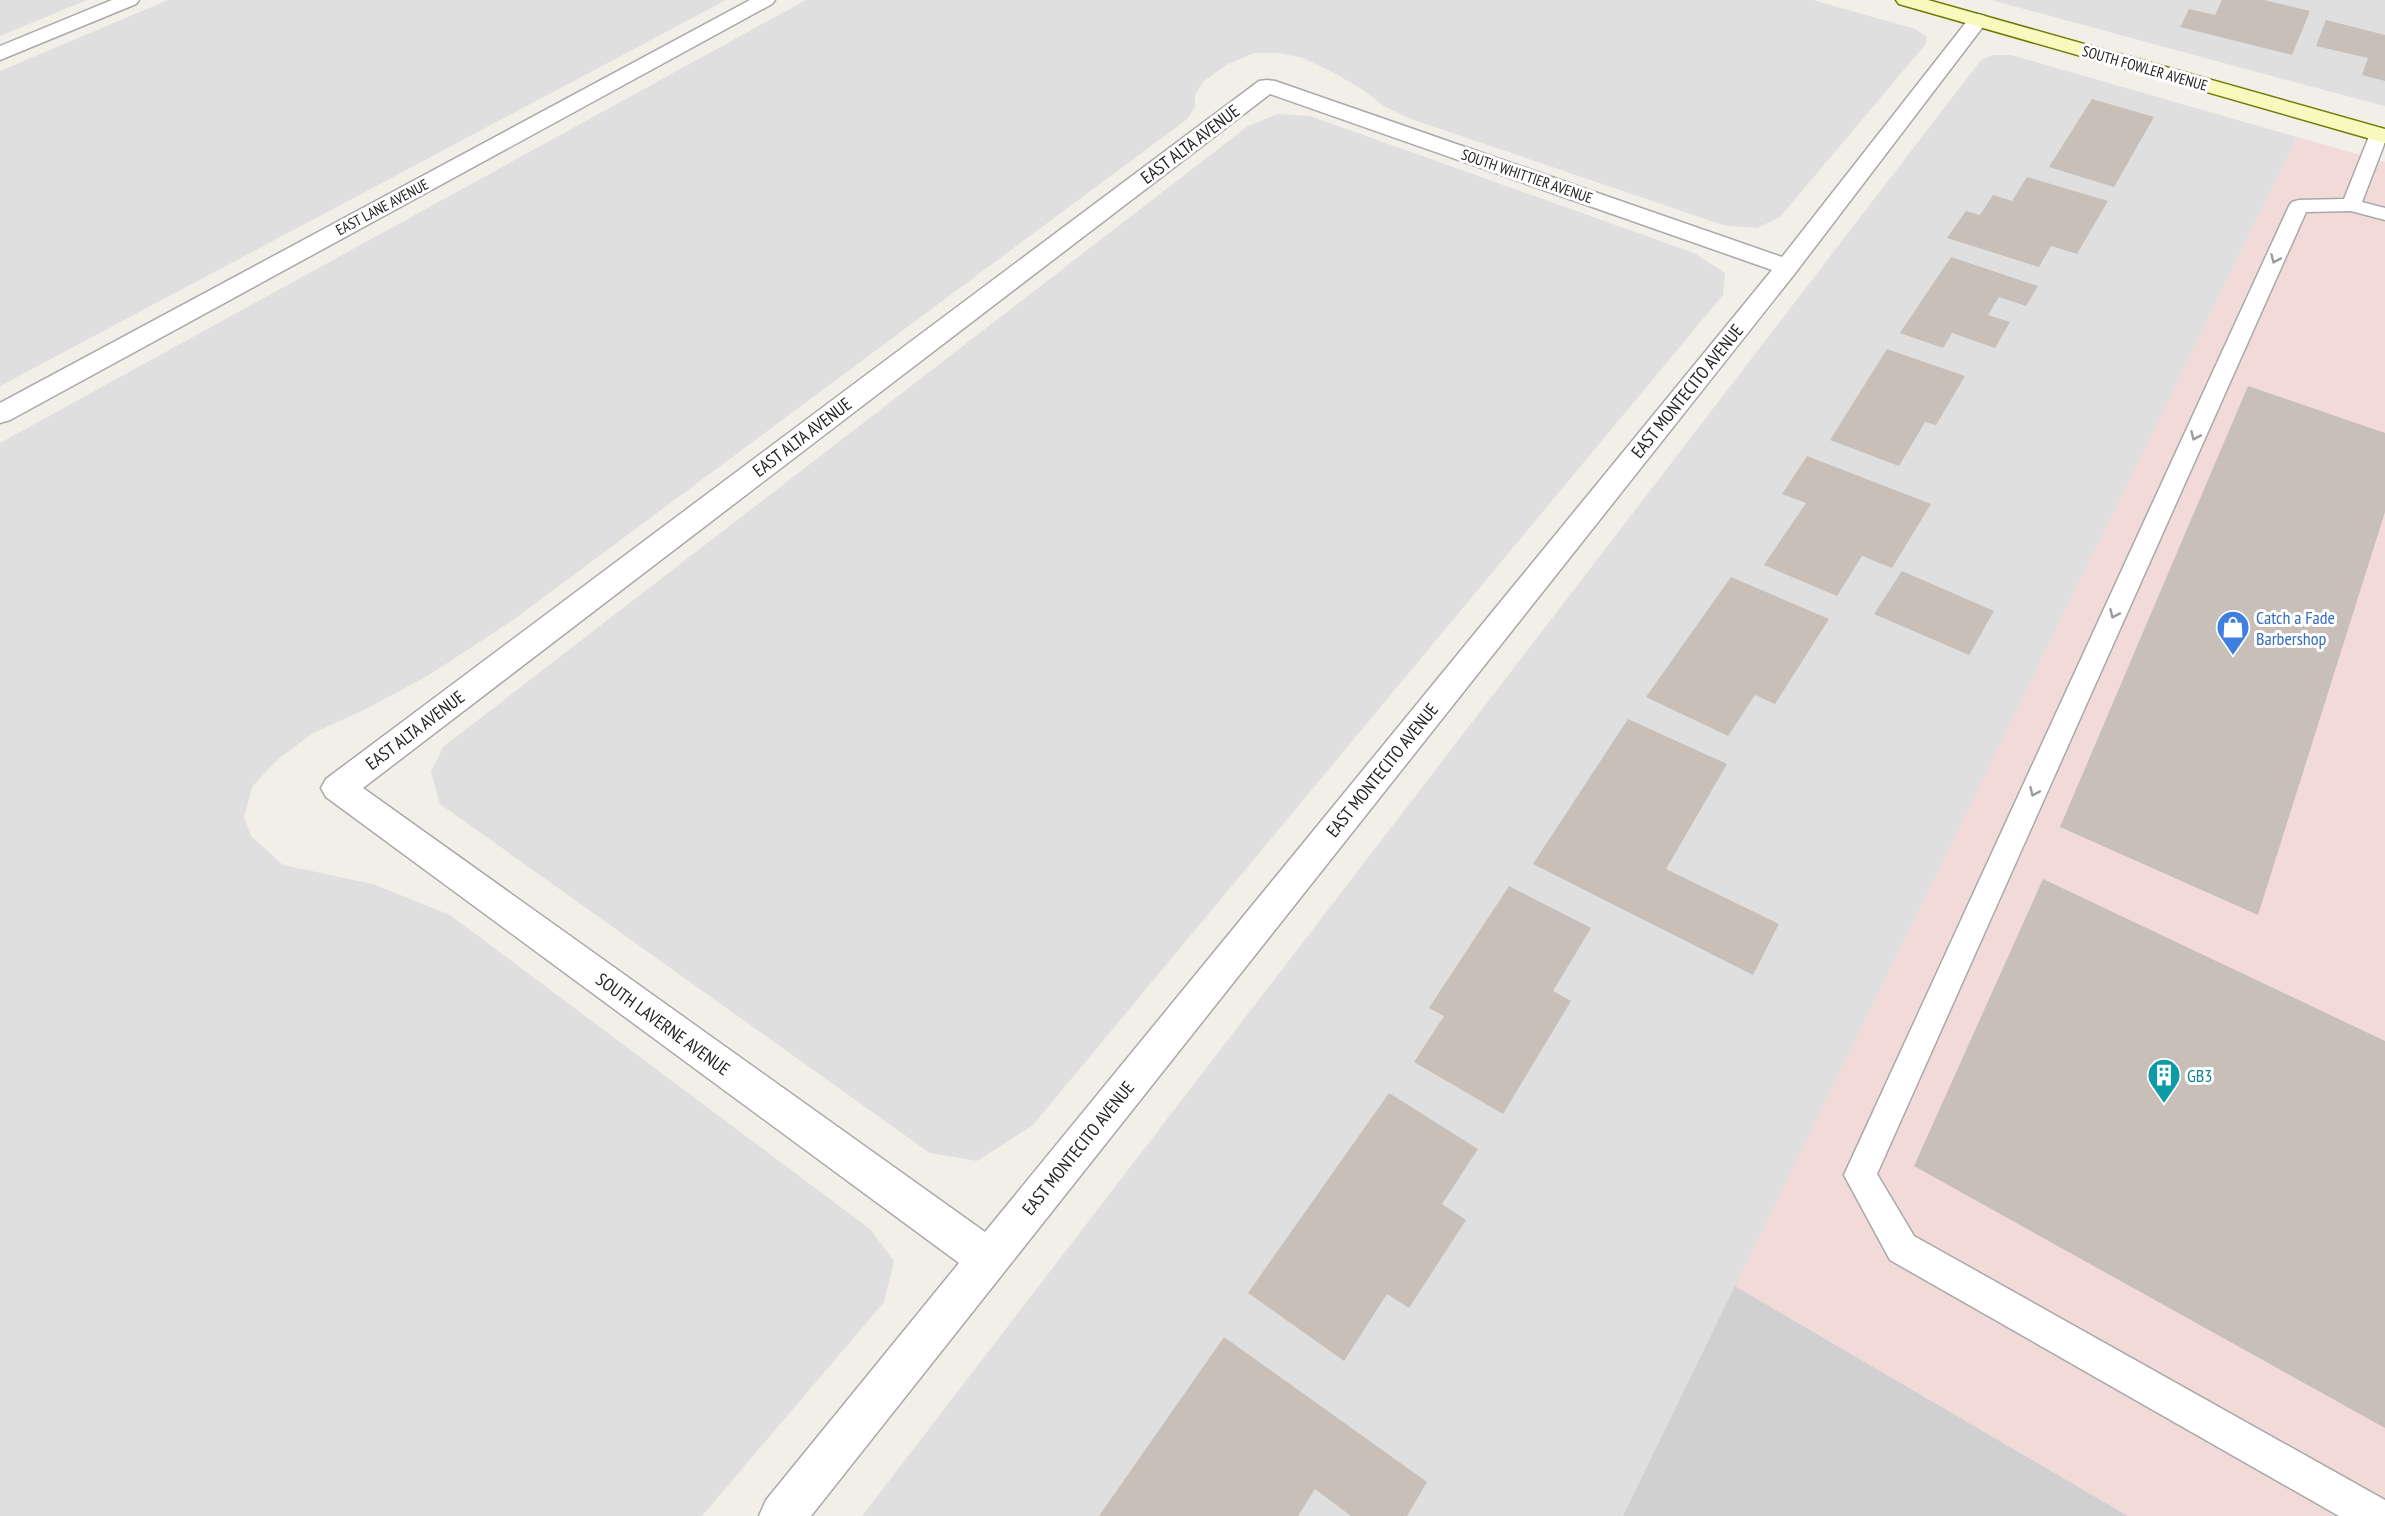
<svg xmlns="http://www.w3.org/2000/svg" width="2385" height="1516" font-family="'PT Sans Narrow',sans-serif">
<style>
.residential{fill:#e0dfdf}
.commercial{fill:#f2dad9}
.religious{fill:#d0d0d0}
.building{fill:#c7bfb8}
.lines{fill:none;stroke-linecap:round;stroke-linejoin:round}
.service-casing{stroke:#a9a9a9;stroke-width:3}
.minor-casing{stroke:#a9a9a9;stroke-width:3}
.secondary-casing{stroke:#707d05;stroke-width:3}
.service{fill:#fff;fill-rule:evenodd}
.minor{fill:#fff;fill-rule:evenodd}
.secondary{fill:#f7fabf;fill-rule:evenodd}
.oneway{stroke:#9c9c9c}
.labels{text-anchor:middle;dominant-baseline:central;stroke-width:6;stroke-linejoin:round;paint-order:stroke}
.far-street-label{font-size:15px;fill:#222;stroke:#fff}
.street-label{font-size:18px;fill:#222;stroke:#fff}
.shop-label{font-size:18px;fill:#366cbe;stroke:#fff;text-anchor:start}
.culture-label{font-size:18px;fill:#0d838f;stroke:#fff;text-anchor:start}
</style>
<rect width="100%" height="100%" fill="#f2efe9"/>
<g class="residential">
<path d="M 0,0 L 87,0 L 0,36 Z"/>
<path d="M 168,0 L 726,0 L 0,386 L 0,71 Z"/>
<path d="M 806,0 L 1813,0 L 1915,29 L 1927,37 L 1925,45 L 1780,217 L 1757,228 L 1723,225 L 1411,119 L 1384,106 L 1360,88 L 1334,73 L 1303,58 L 1279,53 L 1254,53 L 1228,64 L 1204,81 L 1195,94 L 1195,107 L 1186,120 L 513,620 L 429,675 L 366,709 L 313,733 L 277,760 L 252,787 L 244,817 L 251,836 L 283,865 L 373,884 L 450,915 L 870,1229 L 894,1261 L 884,1302 L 702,1516 L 0,1516 L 0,443 Z"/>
<path d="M 1991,0 L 2385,0 L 2385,106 L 2294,82 Z"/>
<path d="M 1993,55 L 2011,55 L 2297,137 L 1626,1516 L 862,1516 L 1981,60 Z"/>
<path d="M 1278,114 L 1310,116 L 1694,253 L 1725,273 L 1723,295 L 1033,1125 L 977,1161 L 930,1153 L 440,804 L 431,772 L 443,747 L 1248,126 Z"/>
</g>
<path class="commercial" d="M 2297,137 L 2385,162 L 2385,1516 L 2128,1516 L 1735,1286 Z"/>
<path class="religious" d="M 1735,1286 L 2128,1516 L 1623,1516 Z"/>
<g class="building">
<path d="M 2222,0 L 2264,0 L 2310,11 L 2292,55 L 2180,27 L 2189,9 L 2215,15 Z"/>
<path d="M 2326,20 L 2385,35 L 2385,81 L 2362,75 L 2368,58 L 2316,46 Z"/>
<path d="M 2092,99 L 2154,117 L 2114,187 L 2049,167 Z"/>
<path d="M 2027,177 L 2108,201 L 2077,254 L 2051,246 L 2039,267 L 1947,238 L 1966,211 L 1980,215 L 1993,195 L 2012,201 Z"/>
<path d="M 1951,257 L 2038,286 L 2026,306 L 1999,297 L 1988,315 L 2010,322 L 1995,348 L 1952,333 L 1943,348 L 1900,333 Z"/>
<path d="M 1887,349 L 1965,376 L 1936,425 L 1925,422 L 1899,466 L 1830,440 Z"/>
<path d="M 2248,386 L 2385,433 L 2385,512 L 2258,915 L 2060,827 Z"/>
<path d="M 1807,456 L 1931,504 L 1892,568 L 1862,556 L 1837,596 L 1764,565 L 1806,503 L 1782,494 Z"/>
<path d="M 1902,571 L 1994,611 L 1969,655 L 1874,614 Z"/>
<path d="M 1731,577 L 1829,619 L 1775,704 L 1755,695 L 1728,736 L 1646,697 Z"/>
<path d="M 1628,719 L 1727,764 L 1666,869 L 1779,924 L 1753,975 L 1533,864 Z"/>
<path d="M 2043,879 L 2385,1041 L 2385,1428 L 1914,1166 Z"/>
<path d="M 1509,886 L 1591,928 L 1553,991 L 1571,1001 L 1503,1114 L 1414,1062 L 1444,1016 L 1429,1008 Z"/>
<path d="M 1389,1093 L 1478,1149 L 1442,1204 L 1466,1220 L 1409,1308 L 1387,1294 L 1344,1361 L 1248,1293 Z"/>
<path d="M 1224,1337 L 1427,1482 L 1407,1516 L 1351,1516 L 1315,1489 L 1298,1516 L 1099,1516 Z"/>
</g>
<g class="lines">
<defs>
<path id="service" d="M 2379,129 L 2385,130 L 2385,142 L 2362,202 L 2385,208 L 2385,220 L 2351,211 L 2306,212 L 1877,1174 L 1914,1236 L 2385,1500 L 2385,1516 L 2339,1516 L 1890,1260 L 1844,1175 L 2289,206 L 2292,202 L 2299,200 L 2344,199 L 2370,134 L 2373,130 Z"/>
<g id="minor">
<path d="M 112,0 L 139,0 L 136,4 L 0,60 L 0,46 Z"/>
<path d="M 750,0 L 775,0 L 772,4 L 10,420 L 0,423 L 0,403 Z"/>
<path d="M 1978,14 L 1985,16 L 1988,20 L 1985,24 L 1796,272 L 811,1516 L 759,1516 L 766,1500 L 959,1263 L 326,797 L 321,788 L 326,779 L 1259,81 L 1267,80 L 1275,81 L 1782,257 L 1971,16 ZM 1270,94 L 1772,270 L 985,1232 L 363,788 Z"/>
</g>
<path id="secondary" d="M 1896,0 L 1928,0 L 2385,129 L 2385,143 L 1899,4 Z"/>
</defs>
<use href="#service" class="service-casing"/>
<use href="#minor" class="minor-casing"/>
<use href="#secondary" class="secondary-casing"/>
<use href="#service" class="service"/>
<use href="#minor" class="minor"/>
<use href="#secondary" class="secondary"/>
</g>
<defs><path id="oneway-chevron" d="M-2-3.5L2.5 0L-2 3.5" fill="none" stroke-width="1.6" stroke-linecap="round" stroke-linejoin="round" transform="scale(1.5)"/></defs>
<g class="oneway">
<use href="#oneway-chevron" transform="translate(2275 259) rotate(114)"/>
<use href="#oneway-chevron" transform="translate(2195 436) rotate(114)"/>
<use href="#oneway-chevron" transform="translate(2114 614) rotate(114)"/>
<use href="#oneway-chevron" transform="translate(2034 792) rotate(114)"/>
</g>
<defs>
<symbol id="shop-pin" viewBox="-11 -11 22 30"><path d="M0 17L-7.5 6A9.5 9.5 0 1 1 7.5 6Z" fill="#3f7fe0" stroke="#fff"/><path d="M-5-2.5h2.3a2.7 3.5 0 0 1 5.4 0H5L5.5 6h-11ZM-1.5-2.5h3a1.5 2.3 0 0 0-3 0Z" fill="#fff"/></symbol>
<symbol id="building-pin" viewBox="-11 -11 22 30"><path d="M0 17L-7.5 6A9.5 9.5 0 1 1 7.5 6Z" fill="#0f9aa8" stroke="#fff"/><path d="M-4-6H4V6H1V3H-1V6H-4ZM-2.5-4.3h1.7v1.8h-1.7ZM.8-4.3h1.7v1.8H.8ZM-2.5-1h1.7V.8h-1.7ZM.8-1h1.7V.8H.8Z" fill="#fff"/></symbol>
</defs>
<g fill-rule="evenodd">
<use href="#shop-pin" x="2214" y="608" width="38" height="52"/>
<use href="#building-pin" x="2145" y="1056" width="38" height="52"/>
</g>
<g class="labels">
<g class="far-street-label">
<text transform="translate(2145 68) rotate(16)">SOUTH FOWLER AVENUE</text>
<text transform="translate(1527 176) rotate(19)">SOUTH WHITTIER AVENUE</text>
<text transform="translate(382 207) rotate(-28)">EAST LANE AVENUE</text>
</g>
<g class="street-label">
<text transform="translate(1190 144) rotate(-37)">EAST ALTA AVENUE</text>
<text transform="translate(1687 391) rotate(-51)">EAST MONTECITO AVENUE</text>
<text transform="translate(802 437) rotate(-37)">EAST ALTA AVENUE</text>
<text transform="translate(415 730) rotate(-37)">EAST ALTA AVENUE</text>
<text transform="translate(1382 770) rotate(-51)">EAST MONTECITO AVENUE</text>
<text transform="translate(663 1024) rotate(36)">SOUTH LAVERNE AVENUE</text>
<text transform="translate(1078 1148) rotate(-51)">EAST MONTECITO AVENUE</text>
</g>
<g class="shop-label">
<text x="2256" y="617">Catch a Fade<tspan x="2256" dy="21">Barbershop</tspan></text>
</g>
<g class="culture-label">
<text x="2187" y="1075">GB3</text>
</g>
</g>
</svg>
